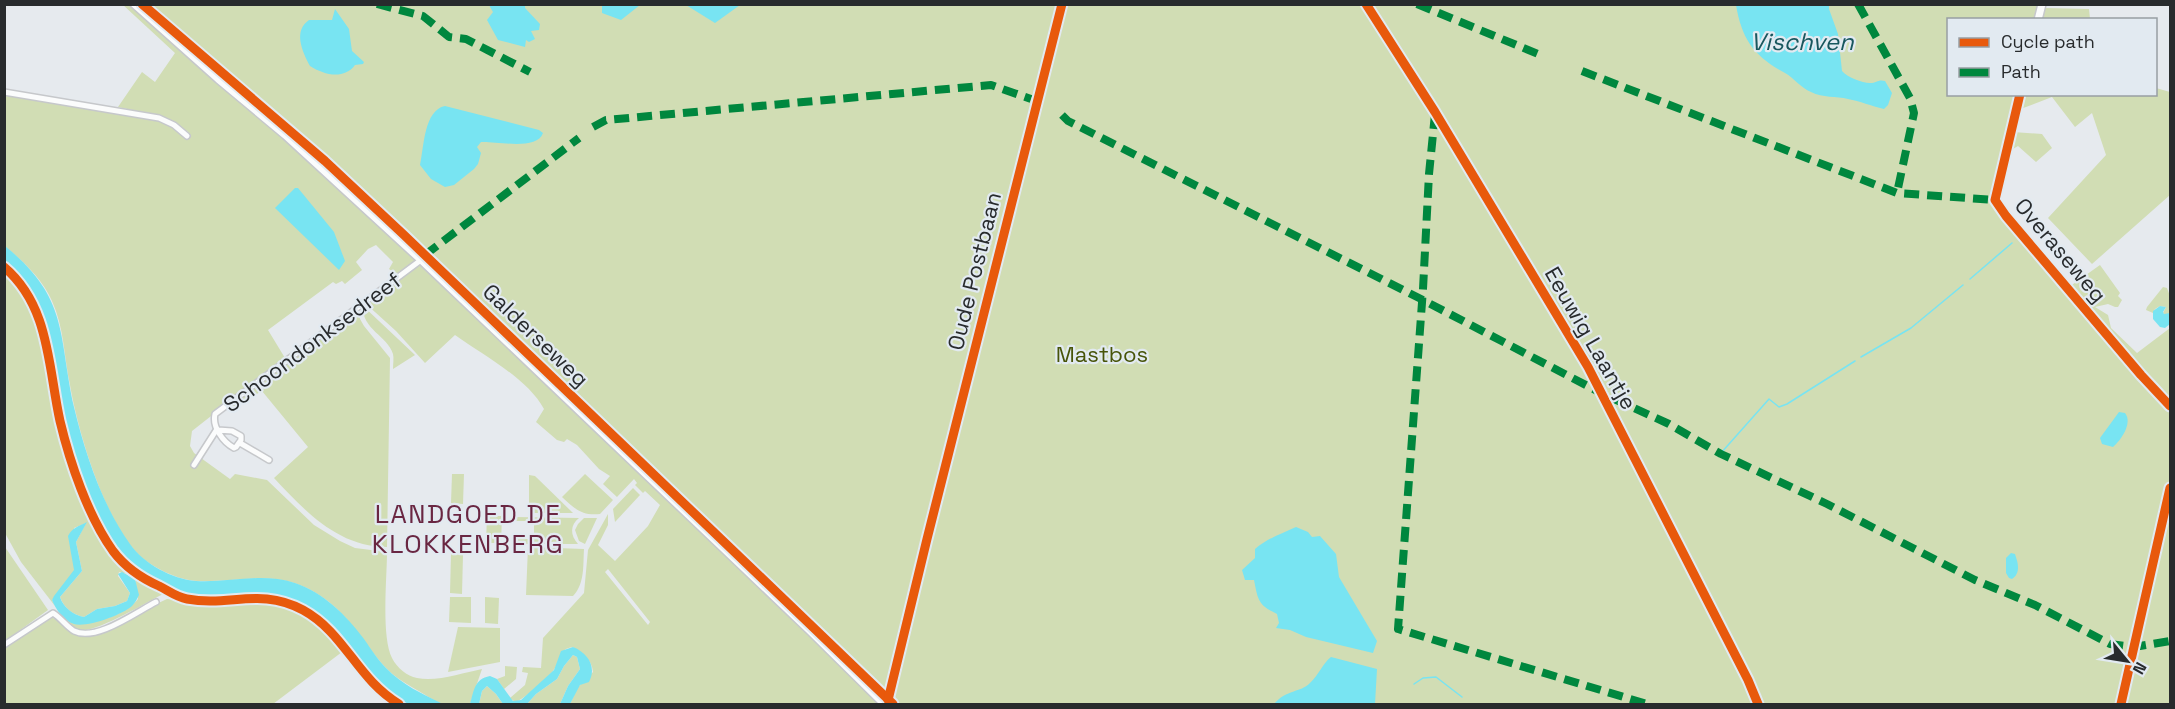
<svg xmlns="http://www.w3.org/2000/svg" width="2175" height="709" font-family="'Space Grotesk',sans-serif">
<style>
.green{fill:#d1ddb4;fill-rule:evenodd}
.water{fill:#78e4f2}
.lines{fill:none;stroke-linecap:round;stroke-linejoin:round}
.stream{stroke:#78e4f2;stroke-width:1.5}
.minor-casing{stroke:#c6c8cb;stroke-width:8}
.tertiary-casing{stroke:#c6c8cb;stroke-width:10}
.minor{stroke:#fbfcfc;stroke-width:5}
.tertiary{stroke:#fbfcfc;stroke-width:7}
.quiet{stroke:#00873e;stroke-width:8;stroke-dasharray:15 8;stroke-linecap:butt}
.cycleway-casing{stroke:#e2eaf1;stroke-width:13}
.cycleway{stroke:#e8590c;stroke-width:9}
.labels{text-anchor:middle;dominant-baseline:central;stroke-width:4.5;stroke-linejoin:round;paint-order:stroke}
.street-label{font-size:22px;fill:#282b2d;stroke:#e2eaf1}
.park-label{font-size:22px;fill:#475409;stroke:#e2eaf1}
.water-label{font-size:24px;font-style:italic;fill:#18575e;stroke:#e2eaf1}
.quarter-label{font-size:26px;letter-spacing:1.5px;fill:#6a2742;stroke:#e2eaf1}
</style>
<rect width="100%" height="100%" fill="#e6eaee"/>
<g class="green">
<path d="M 122,4 L 130,5 L 180,50 L 185,44 L 143,5 L 2039,5 L 2036,19 L 1948,20 L 1948,94 L 2017,95 L 1991,193 L 1996,197 L 1996,201 L 2069,287 L 2100,265 L 2120,293 L 2118,296 L 2122,300 L 2118,307 L 2115,307 L 2108,304 L 2095,307 L 2108,315 L 2111,328 L 2137,353 L 2170,328 L 2170,704 L 656,704 L 654,703 L 595,704 L 595,703 L 570,704 L 578,687 L 593,672 C 592,659 582,654 573,647 C 557,649 561,661 553,671 C 546,679 525,699 515,702 L 510,698 L 525,685 L 528,673 L 522,672 L 523,667 L 541,668 L 543,638 L 584,593 L 588,550 L 608,514 L 608,525 L 598,545 L 615,561 L 648,526 L 660,505 L 645,491 L 643,493 L 635,485 L 637,483 L 634,479 L 617,497 L 603,484 L 610,476 L 599,469 L 577,445 L 567,439 L 564,442 L 557,440 L 536,422 L 544,409 C 527,378 483,355 455,335 L 425,363 L 396,331 L 365,303 L 396,274 L 389,269 L 393,262 L 376,245 L 368,249 L 356,262 L 362,270 L 345,284 L 342,281 L 336,284 L 333,282 L 268,330 L 285,358 L 192,431 L 190,446 L 194,453 L 230,479 L 235,474 L 267,480 L 314,525 L 340,541 L 355,548 L 387,552 C 387,578 381,636 392,658 C 397,668 407,676 417,678 C 437,682 462,673 482,669 L 470,704 C 462,704 450,706 442,704 C 436,702 429,697 422,693 C 410,686 395,678 385,667 C 365,645 350,617 325,599 C 281,567 246,582 198,581 C 178,580 155,569 140,556 C 105,523 78,432 70,385 C 64,357 64,327 52,301 C 42,278 23,262 5,246 L 4,95 L 157,120 L 175,128 L 184,135 L 188,132 L 173,121 L 160,116 L 118,107 L 142,72 L 155,82 L 175,53 ZM 608,569 L 650,622 L 648,625 L 605,572 Z"/>
<path d="M 2044,8 L 2089,9 L 2090,19 L 2041,20 Z"/>
<path d="M 2156,88 L 2170,92 L 2170,195 L 2092,264 L 2048,218 L 2106,155 L 2092,113 L 2075,127 L 2052,97 L 2018,110 L 2022,95 L 2156,94 Z"/>
<path d="M 2013,132 L 2042,134 L 2052,148 L 2036,162 L 2018,146 L 2008,152 Z"/>
<path d="M 4,266 C 17,278 30,292 38,309 C 49,333 49,363 54,389 C 64,440 90,533 130,567 C 143,579 161,587 178,592 L 165,593 C 149,601 97,632 82,630 C 74,629 69,623 63,617 C 80,631 126,616 138,599 L 135,579 L 128,574 L 119,572 L 118,576 L 130,593 L 127,601 L 115,606 L 97,609 L 84,617 C 73,615 64,608 60,597 L 82,571 L 76,542 L 86,523 L 74,528 L 75,570 L 52,600 L 55,606 L 21,562 L 5,533 Z"/>
<path d="M 2163,287 L 2167,288 L 2170,296 L 2170,313 L 2166,315 L 2163,313 L 2166,307 L 2160,306 L 2155,309 L 2153,313 L 2146,310 L 2147,307 Z"/>
<path d="M 362,305 L 415,355 L 393,369 C 393,364 394,358 393,354 C 387,335 363,331 362,305 Z"/>
<path d="M 358,308 L 360,319 L 364,326 L 390,358 L 387,547 C 338,547 305,511 274,478 L 308,447 L 262,391 L 236,406 L 232,406 Z"/>
<path d="M 452,474 L 464,474 L 463,504 L 451,503 Z"/>
<path d="M 585,474 L 613,500 L 600,514 C 582,516 575,509 562,497 Z"/>
<path d="M 529,475 L 535,476 L 573,513 L 529,513 Z"/>
<path d="M 633,488 L 640,495 L 615,522 L 613,509 Z"/>
<path d="M 487,516 L 502,516 L 501,543 L 486,543 Z"/>
<path d="M 515,517 L 579,518 C 570,525 570,535 578,544 L 514,544 L 514,539 L 534,539 L 534,521 L 515,521 Z"/>
<path d="M 584,518 L 597,518 L 585,544 L 579,541 L 575,530 L 578,524 Z"/>
<path d="M 5,547 L 48,610 L 5,641 L 4,641 Z"/>
<path d="M 528,547 L 584,549 C 583,565 585,584 573,596 L 526,595 Z"/>
<path d="M 451,554 L 463,555 L 462,594 L 450,593 Z"/>
<path d="M 450,597 L 471,597 L 471,623 L 449,622 Z"/>
<path d="M 485,597 L 499,598 L 498,624 L 485,623 Z"/>
<path d="M 167,599 C 188,601 207,602 228,601 C 242,600 260,597 274,600 C 304,606 327,627 342,652 L 273,704 L 5,704 L 5,648 L 50,617 C 65,621 69,636 88,636 Z"/>
<path d="M 458,627 L 500,628 L 500,662 L 448,672 Z"/>
<path d="M 573,655 L 577,657 L 580,669 L 568,686 L 560,704 L 527,704 L 536,694 L 557,679 L 564,666 Z"/>
<path d="M 505,666 L 517,667 L 516,679 L 504,689 L 497,679 L 505,676 Z"/>
<path d="M 487,686 L 496,694 L 503,704 L 479,704 L 482,691 Z"/>
</g>
<g class="water">
<path d="M 489,5 L 525,5 L 525,8 L 540,24 L 539,30 L 531,31 L 535,39 L 529,42 L 526,40 L 525,47 L 498,40 L 487,20 L 493,12 Z"/>
<path d="M 602,5 L 602,4 L 640,5 L 621,20 L 602,13 Z"/>
<path d="M 686,5 L 740,4 L 740,5 L 715,23 Z"/>
<path d="M 1736,5 L 1829,5 L 1829,9 L 1838,34 L 1842,71 C 1847,77 1862,83 1870,83 C 1877,83 1878,79 1885,81 L 1892,93 L 1888,105 L 1884,109 C 1871,106 1860,101 1848,99 C 1836,96 1823,98 1811,92 C 1801,88 1794,78 1785,73 C 1754,56 1742,40 1736,5 Z"/>
<path d="M 335,9 L 349,29 L 352,51 L 364,62 L 363,64 L 355,65 C 344,80 324,75 310,66 C 302,51 293,31 309,20 L 332,20 Z"/>
<path d="M 445,106 L 539,130 L 543,133 C 537,151 496,141 481,142 L 477,147 L 481,153 L 478,164 L 474,169 L 454,185 L 445,187 L 431,179 L 420,165 C 424,147 424,110 445,106 Z"/>
<path d="M 295,188 L 298,188 L 334,232 L 345,261 L 339,270 L 275,208 Z"/>
<path d="M 5,246 C 69,298 58,334 74,407 C 85,453 102,505 130,544 C 144,564 172,579 196,581 C 229,583 262,572 295,583 C 324,593 346,615 364,639 C 371,649 378,660 386,668 C 401,684 424,695 443,704 C 433,705 421,706 411,704 C 406,704 400,699 396,696 C 363,674 357,650 332,625 C 325,618 316,611 307,606 C 267,582 221,601 178,592 C 162,589 146,580 133,570 C 91,538 63,435 53,384 C 49,359 48,332 38,309 C 31,292 17,278 5,266 Z"/>
<path d="M 2160,306 L 2166,307 L 2163,312 L 2164,314 L 2170,313 L 2170,324 L 2165,328 L 2160,327 L 2153,319 L 2153,311 Z"/>
<path d="M 2119,412 L 2125,413 C 2133,423 2121,440 2113,447 L 2102,444 L 2100,438 Z"/>
<path d="M 87,522 L 76,542 L 82,571 L 60,597 C 63,607 73,615 84,617 L 97,609 L 115,606 L 127,601 L 130,593 L 118,574 L 122,572 L 135,579 L 139,595 C 137,599 135,603 132,606 C 122,615 86,628 74,624 C 64,621 56,610 52,600 L 54,596 L 74,570 L 68,536 C 72,528 79,526 87,522 Z"/>
<path d="M 1296,527 L 1308,532 L 1312,537 L 1320,536 L 1336,554 L 1339,577 L 1377,641 L 1373,653 L 1306,637 L 1290,630 L 1276,628 L 1279,623 L 1277,614 C 1258,605 1258,600 1254,580 L 1245,580 L 1242,570 L 1255,558 L 1255,549 C 1268,538 1281,534 1296,527 Z"/>
<path d="M 2011,553 L 2015,554 C 2018,563 2021,573 2012,579 L 2009,578 L 2006,573 L 2006,558 Z"/>
<path d="M 573,647 C 588,653 597,667 589,682 L 580,685 L 570,704 L 560,704 L 568,686 L 580,669 L 577,657 L 573,655 L 564,666 L 557,679 L 536,694 L 527,704 L 503,704 L 496,694 L 487,686 L 482,691 L 479,704 L 470,704 C 474,691 474,679 490,676 L 497,679 L 513,701 L 521,700 L 554,670 L 561,651 Z"/>
<path d="M 1331,657 L 1377,669 L 1375,704 L 1274,704 C 1287,689 1300,693 1310,683 C 1319,675 1322,664 1331,657 Z"/>
</g>
<g class="lines">
<g class="stream">
<path d="M 1970,279 L 2012,243"/>
<path d="M 1861,357 L 1911,328 L 1963,285"/>
<path d="M 1721,453 L 1769,399 L 1779,407 L 1787,404 L 1855,361"/>
<path d="M 1414,684 L 1423,678 L 1436,677 L 1462,697"/>
</g>
<defs>
<g id="minor">
<path d="M 4,92 L 159,118 L 174,125 L 187,136"/>
<path d="M 218,430 L 232,431 L 241,436 L 241,440 L 236,447 L 234,448 C 223,442 212,427 215,414 L 421,260"/>
<path d="M 240,443 L 269,460"/>
<path d="M 194,465 L 217,429"/>
<path d="M 4,645 L 53,613 C 61,618 66,626 74,631 C 96,642 136,612 156,602"/>
<path d="M 887,704 L 906,628"/>
<path d="M 2121,704 L 2170,488"/>
</g>
<g id="tertiary">
<path d="M 134,4 L 218,79 L 285,135 L 421,260 L 810,631 L 884,704"/>
<path d="M 2038,20 L 2042,4"/>
<path d="M 2020,94 L 1995,200 L 2006,216 L 2141,375 L 2170,406"/>
</g>
</defs>
<use href="#minor" class="minor-casing"/>
<use href="#tertiary" class="tertiary-casing"/>
<use href="#minor" class="minor"/>
<use href="#tertiary" class="tertiary"/>
<g class="quiet">
<path d="M 377,4 L 423,16 L 449,37 L 466,39 L 530,72"/>
<path d="M 1417,4 L 1543,56"/>
<path d="M 1858,4 L 1910,98 L 1914,113 L 1897,193"/>
<path d="M 1582,71 L 1897,193 L 1995,200"/>
<path d="M 1435,114 L 1429,174 L 1423,289 L 1398,629 L 1647,704"/>
<path d="M 1062,115 L 1068,121 L 1421,299 L 1603,394 L 1669,424 L 1721,454 L 1827,504 L 1975,580 L 2035,605 L 2110,644 L 2134,647 L 2170,641"/>
<path d="M 593,127 L 606,120 L 991,85 L 1031,99"/>
<path d="M 425,255 L 579,138"/>
</g>
<defs>
<g id="cycleway">
<path d="M 142,4 L 325,161 L 404,235 L 893,704"/>
<path d="M 1366,4 L 1435,112 L 1588,367 L 1748,680 L 1758,704"/>
<path d="M 2020,94 L 1995,200 L 2006,216 L 2141,375 L 2170,406"/>
<path d="M 4,267 C 50,306 48,367 60,421 C 70,463 88,516 113,551 C 125,567 141,578 159,586 C 169,591 176,597 187,599 C 230,607 260,587 303,610 C 345,633 357,679 399,704"/>
<path d="M 888,700 L 927,539 L 1062,4"/>
<path d="M 2121,704 L 2170,488"/>
</g>
</defs>
<use href="#cycleway" class="cycleway-casing"/>
<use href="#cycleway" class="cycleway"/>
</g>
<g class="labels">
<g class="street-label">
<text transform="translate(2061 250) rotate(50)">Overaseweg</text>
<text transform="translate(974 271) rotate(-76)">Oude Postbaan</text>
<text transform="translate(536 335) rotate(44)">Galderseweg</text>
<text transform="translate(1591 338) rotate(60)">Eeuwig Laantje</text>
<text transform="translate(312 342) rotate(-37)">Schoondonksedreef</text>
</g>
<g class="park-label">
<text x="1102" y="354">Mastbos</text>
</g>
<g class="water-label">
<text x="1802" y="41">Vischven</text>
</g>
<g class="quarter-label">
<text x="468" y="514">LANDGOED DE<tspan x="468" dy="30">KLOKKENBERG</tspan></text>
</g>
</g>
<rect width="2175" height="709" fill="none" stroke="#282b2d" stroke-width="12"/>
<rect x="1947" y="18" width="210" height="78" fill="#e2eaf1" stroke="#989ea3" stroke-width="1.5"/>
<rect x="1959" y="38" width="30" height="9" fill="#e8590c" stroke="#989ea3" stroke-width="1.5"/>
<text x="2001" y="48" font-size="18" fill="#282b2d">Cycle path</text>
<rect x="1959" y="68" width="30" height="9" fill="#00873e" stroke="#989ea3" stroke-width="1.5"/>
<text x="2001" y="78" font-size="18" fill="#282b2d">Path</text>
<g transform="translate(2127 661) rotate(120)" stroke="#e2eaf1" stroke-width="4.5" paint-order="stroke">
<path d="M0-4.5L10 22L0 15L-10 22Z" fill="#282b2d"/>
<text y="-9" font-size="16" font-weight="bold" text-anchor="middle" fill="#282b2d">N</text>
</g>
</svg>
